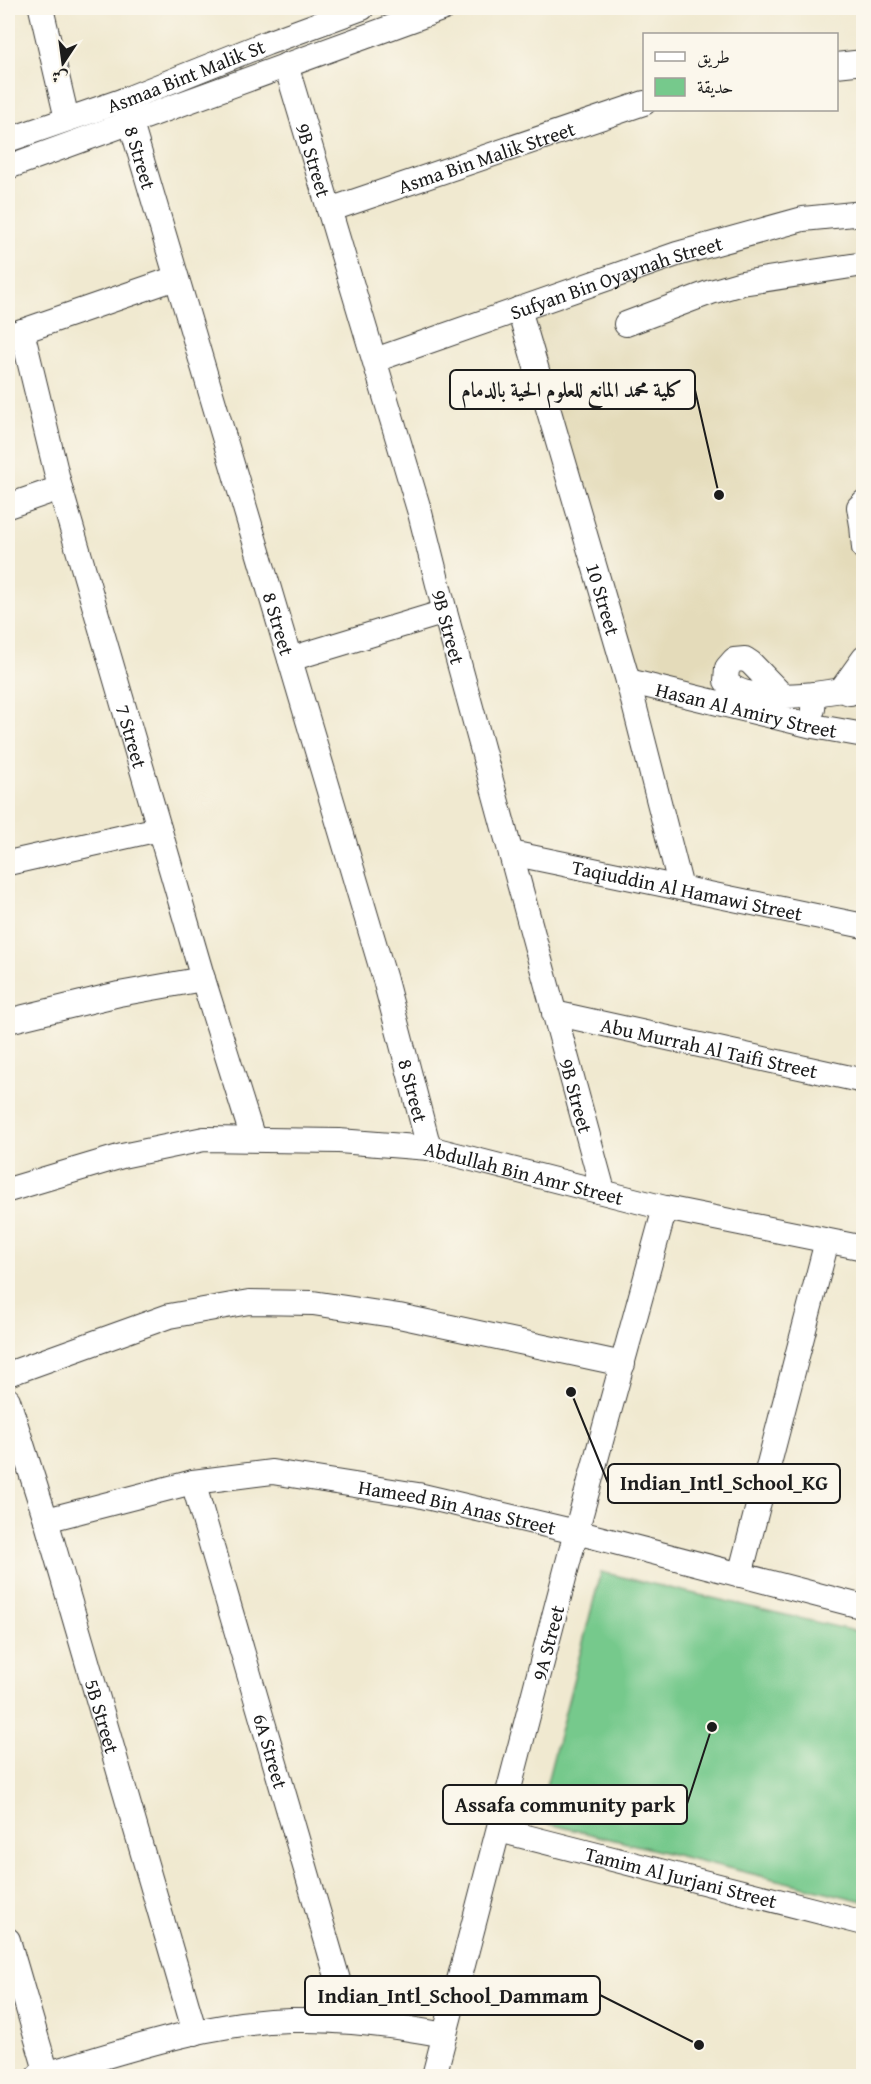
<svg xmlns="http://www.w3.org/2000/svg" width="871" height="2084" font-family="'Gentium Book Plus',Amiri,serif">
<style>
.built{fill:#e4dbba}
.green{fill:#76c98c;stroke:#497254;stroke-width:1.5}
.lines{fill:none;stroke-linecap:round;stroke-linejoin:round}
.minor-casing{stroke:#3c3b37;stroke-width:26}
.minor{stroke:#fff;stroke-width:24}
.labels{text-anchor:middle;dominant-baseline:central;stroke-width:4.5;stroke-linejoin:round;paint-order:stroke}
.street-label{font-size:20px;fill:#1c1c1c;stroke:#fbf7ec}
.leader{fill:none;stroke:#1c1c1c;stroke-width:2}
.callout-dot{fill:#1c1c1c;stroke:#fbf7ec;stroke-width:2}
.callout{fill:#fbf7ec;stroke:#1c1c1c;stroke-width:2}
.callout-label{font-size:21px;text-anchor:middle;font-weight:bold;fill:#1c1c1c}
</style>
<rect width="100%" height="100%" fill="#fbf7ec"/>
<filter id="ink" filterUnits="userSpaceOnUse"><feTurbulence type="fractalNoise" baseFrequency=".0167" numOctaves="2"/><feDisplacementMap in="SourceGraphic" scale="12" xChannelSelector="R" yChannelSelector="G"/><feConvolveMatrix kernelMatrix="1 2 1 2 8 2 1 2 1" color-interpolation-filters="sRGB"/></filter>
<filter id="wash" filterUnits="userSpaceOnUse"><feTurbulence type="fractalNoise" baseFrequency=".008" numOctaves="4" result="noise"/><feDisplacementMap in="SourceGraphic" scale="24" xChannelSelector="R" yChannelSelector="G"/><feGaussianBlur stdDeviation="1.35" result="paint"/><feColorMatrix in="noise" values="0 0 0 0 0 0 0 0 0 0 0 0 0 0 0 0 0 1.4 0 .05"/><feComposite in="paint" operator="in"/></filter>
<g filter="url(#wash)">
<rect width="100%" height="100%" fill="#f0e9d0"/>
<path class="built" d="M 863,218 L 863,735 L 628,681 L 519,309 L 803,219 Z"/>
<path class="green" d="M 601,1572 L 863,1633 L 863,1901 L 537,1821 Z"/>
</g>
<g filter="url(#ink)">
<g class="lines">
<defs>
<g id="minor">
<path d="M 41,8 L 67,119"/>
<path id="s1" d="M 286,65 L 420,513 L 445,612 L 603,1191"/>
<path d="M 836,65 L 864,62"/>
<path id="s2" d="M 124,100 L 385,980 L 429,1148"/>
<path id="s3" d="M 8,140 L 124,100 L 267,43 L 362,8"/>
<path d="M 8,167 L 444,8"/>
<path id="s4" d="M 329,210 L 644,103"/>
<path id="s5" d="M 519,309 L 628,681 L 681,888"/>
<path d="M 626,324 L 711,292 L 742,283 L 864,264"/>
<path id="s6" d="M 22,331 L 60,488 L 203,979 L 253,1139"/>
<path d="M 8,336 L 176,278"/>
<path id="s7" d="M 375,360 L 677,254 L 803,219 L 864,213"/>
<path d="M 864,502 L 859,507 L 862,525 L 864,548"/>
<path d="M 8,506 L 60,488"/>
<path d="M 290,659 L 445,612"/>
<path id="s8" d="M 628,681 L 813,726 L 864,735"/>
<path d="M 850,693 L 841,690 L 864,658"/>
<path d="M 784,697 L 751,663 L 745,659 L 734,660 L 727,668 L 726,681 C 741,701 791,696 814,694"/>
<path d="M 813,709 L 814,694 L 864,687"/>
<path id="s9" d="M 511,853 L 864,926"/>
<path d="M 8,863 L 159,829"/>
<path id="s10" d="M 554,1013 L 864,1081"/>
<path d="M 8,1021 L 119,994 L 203,979"/>
<path id="s11" d="M 8,1190 L 122,1156 L 204,1139 L 339,1141 L 429,1148 L 665,1208 L 864,1248"/>
<path d="M 8,1374 L 169,1316 L 249,1302 L 313,1303 L 399,1316 L 623,1364"/>
<path id="s12" d="M 8,1400 L 46,1520 L 195,2033"/>
<path id="s13" d="M 193,1482 L 350,2021"/>
<path id="s14" d="M 46,1520 L 193,1482 L 272,1472 L 418,1495 L 576,1532 L 864,1607"/>
<path d="M 740,1575 L 827,1241"/>
<path id="s15" d="M 499,1830 L 864,1923"/>
<path d="M 8,1940 L 47,2074"/>
<path d="M 38,2076 C 120,2053 204,2022 291,2020 C 343,2019 393,2025 445,2035"/>
<path id="s16" d="M 434,2076 L 576,1532 L 665,1208"/>
</g>
</defs>
<use href="#minor" class="minor-casing"/>
<use href="#minor" class="minor"/>
</g>
</g>
<g class="labels">
<g class="street-label">
<text stroke="none"><textPath href="#s3" startOffset="189">Asmaa Bint Malik St</textPath></text>
<text stroke="none"><textPath href="#s4" startOffset="166">Asma Bin Malik Street</textPath></text>
<text stroke="none"><textPath href="#s2" startOffset="60">8 Street</textPath></text>
<text stroke="none"><textPath href="#s1" startOffset="99">9B Street</textPath></text>
<text stroke="none"><textPath href="#s7" startOffset="255">Sufyan Bin Oyaynah Street</textPath></text>
<text stroke="none"><textPath href="#s5" startOffset="302">10 Street</textPath></text>
<text stroke="none"><textPath href="#s2" startOffset="546">8 Street</textPath></text>
<text stroke="none"><textPath href="#s1" startOffset="585">9B Street</textPath></text>
<text stroke="none"><textPath href="#s8" startOffset="122">Hasan Al Amiry Street</textPath></text>
<text stroke="none"><textPath href="#s6" startOffset="420">7 Street</textPath></text>
<text stroke="none"><textPath href="#s9" startOffset="180">Taqiuddin Al Hamawi Street</textPath></text>
<text stroke="none"><textPath href="#s10" startOffset="159">Abu Murrah Al Taifi Street</textPath></text>
<text stroke="none"><textPath href="#s2" startOffset="1032">8 Street</textPath></text>
<text stroke="none"><textPath href="#s1" startOffset="1071">9B Street</textPath></text>
<text stroke="none"><textPath href="#s11" startOffset="526">Abdullah Bin Amr Street</textPath></text>
<text stroke="none"><textPath href="#s14" startOffset="420">Hameed Bin Anas Street</textPath></text>
<text stroke="none"><textPath href="#s16" startOffset="448">9A Street</textPath></text>
<text stroke="none"><textPath href="#s12" startOffset="330">5B Street</textPath></text>
<text stroke="none"><textPath href="#s13" startOffset="280">6A Street</textPath></text>
<text stroke="none"><textPath href="#s15" startOffset="188">Tamim Al Jurjani Street</textPath></text>
</g>
</g>
<path class="leader" d="M719 495L695 390M571 1392L608 1483M712 1727L687 1804M699 2045L600 1995"/>
<g class="callout-dot">
<circle cx="719" cy="495" r="6"/>
<circle cx="571" cy="1392" r="6"/>
<circle cx="712" cy="1727" r="6"/>
<circle cx="699" cy="2045" r="6"/>
</g>
<g class="callout">
<rect x="450" y="370" width="245" height="39" rx="6"/>
<rect x="608" y="1464" width="232" height="39" rx="6"/>
<rect x="443" y="1785" width="244" height="39" rx="6"/>
<rect x="305" y="1976" width="295" height="39" rx="6"/>
</g>
<g class="callout-label">
<text x="572" y="397">كلية محمد المانع للعلوم الحية بالدمام</text>
<text x="724" y="1490">Indian_Intl_School_KG</text>
<text x="565" y="1812">Assafa community park</text>
<text x="453" y="2003">Indian_Intl_School_Dammam</text>
</g>
<rect width="871" height="2084" fill="none" stroke="#fbf7ec" stroke-width="30"/>
<rect x="643" y="33" width="195" height="78" fill="#fbf7ec" stroke="#a29f99" stroke-width="1.5"/>
<rect x="655" y="52" width="30" height="9" fill="#ffffff" stroke="#a29f99" stroke-width="1.5"/>
<text x="697" y="63" font-size="18" fill="#1c1c1c">طريق</text>
<rect x="655" y="78" width="30" height="18" fill="#76c98c" stroke="#a29f99" stroke-width="1.5"/>
<text x="697" y="93" font-size="18" fill="#1c1c1c">حديقة</text>
<g transform="translate(63 63) rotate(193)" stroke="#fbf7ec" stroke-width="4.5" paint-order="stroke">
<path d="M0-4.5L10 22L0 15L-10 22Z" fill="#1c1c1c"/>
<text y="-9" font-size="16" font-weight="bold" text-anchor="middle" fill="#1c1c1c">ش</text>
</g>
</svg>
